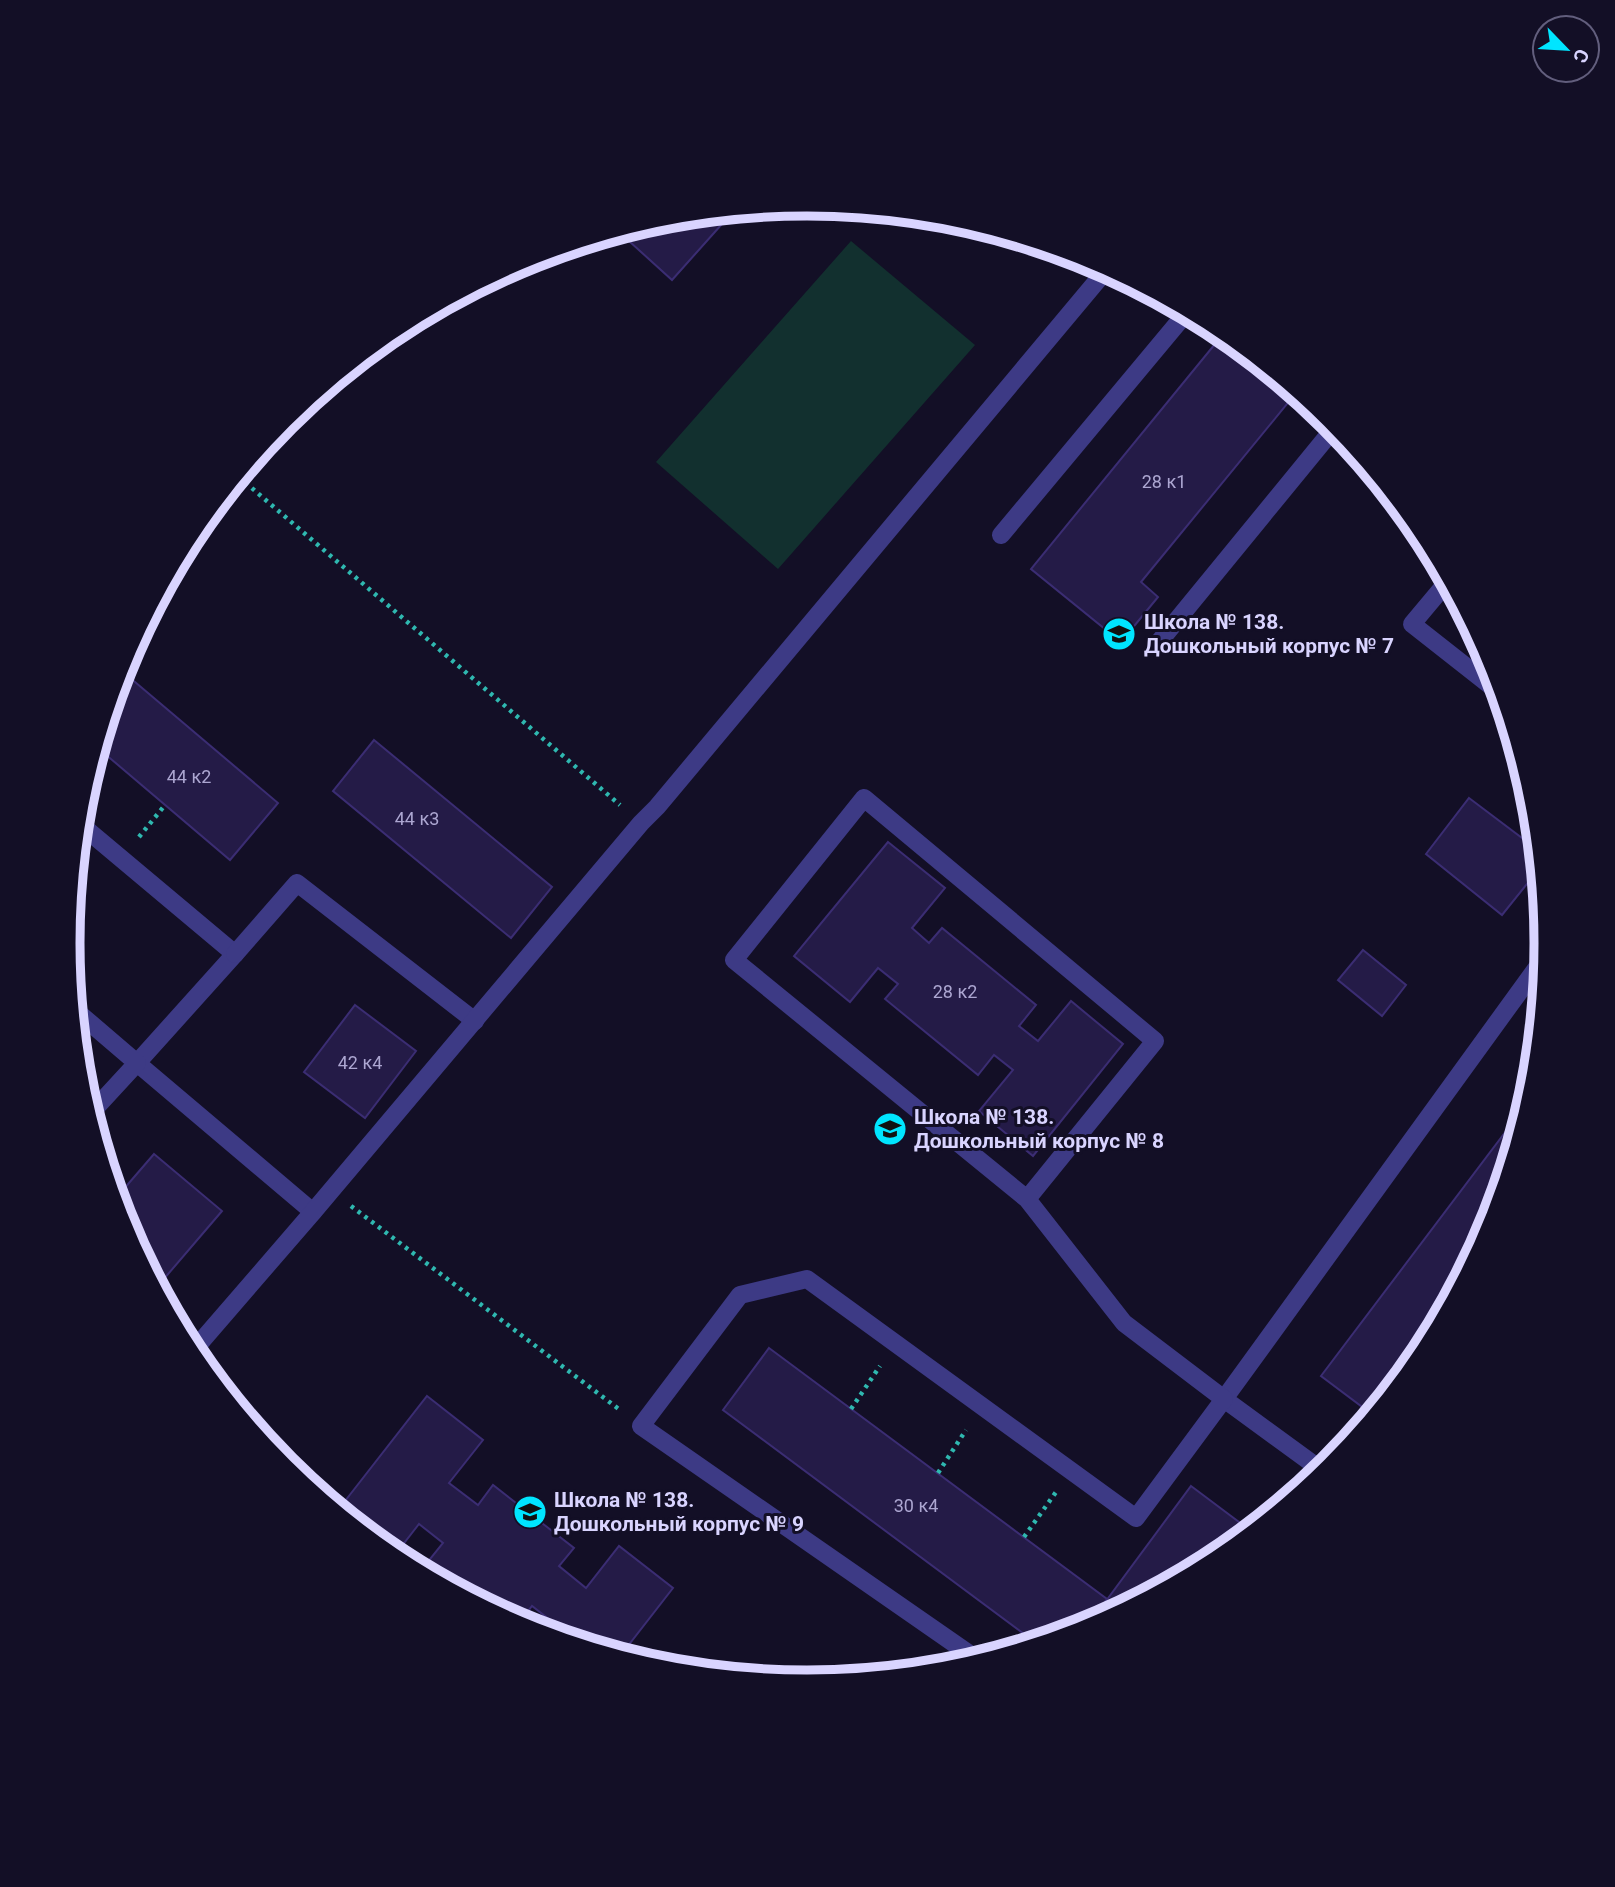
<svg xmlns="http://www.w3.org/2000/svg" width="1615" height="1887" font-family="Roboto,sans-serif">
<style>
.green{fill:#12302f}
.building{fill:#241b47;stroke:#3b2d73;stroke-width:2}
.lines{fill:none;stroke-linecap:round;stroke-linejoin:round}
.path{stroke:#2fb8b0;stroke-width:4.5;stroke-dasharray:3.5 5;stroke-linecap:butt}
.minor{stroke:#3d3a85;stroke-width:18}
.labels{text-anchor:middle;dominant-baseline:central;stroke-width:6;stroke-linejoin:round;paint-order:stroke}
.number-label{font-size:18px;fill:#aca6d1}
.poi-label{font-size:21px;font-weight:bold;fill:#d9d4ff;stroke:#130f26;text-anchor:start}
.rim{fill:none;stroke:#d9d4ff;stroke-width:9}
</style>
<rect width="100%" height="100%" fill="#130f26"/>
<path class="green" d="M 851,241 L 975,345 L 778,569 L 656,462 Z"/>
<g class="building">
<path d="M 711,214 L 722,224 L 672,280 L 619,232 L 664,218 Z"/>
<path d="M 1224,333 L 1296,393 L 1141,582 L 1158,597 L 1121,642 L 1031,569 Z"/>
<path d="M 122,671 L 278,803 L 230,860 L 98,748 Z"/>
<path d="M 374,740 L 552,887 L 511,938 L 333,791 Z"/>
<path d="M 1469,798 L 1538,850 L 1539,869 L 1502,915 L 1426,854 Z"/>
<path d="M 888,842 L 945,888 L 912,928 L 929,943 L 942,928 L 1036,1005 L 1019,1026 L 1038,1041 L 1071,1001 L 1123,1044 L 1033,1156 L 979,1111 L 1013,1070 L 994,1055 L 978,1075 L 885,999 L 898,984 L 878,968 L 850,1002 L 794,956 Z"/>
<path d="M 1363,950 L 1406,985 L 1382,1016 L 1338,980 Z"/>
<path d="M 355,1005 L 416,1051 L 365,1118 L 304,1072 Z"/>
<path d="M 1528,1102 L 1490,1227 L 1422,1355 L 1373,1415 L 1321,1376 Z"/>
<path d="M 154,1154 L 222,1211 L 157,1287 L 124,1226 L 116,1198 Z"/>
<path d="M 769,1348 L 1107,1599 L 1086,1628 L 1036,1643 L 723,1410 Z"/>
<path d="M 427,1396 L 483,1440 L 449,1483 L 478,1505 L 493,1485 L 574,1548 L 559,1566 L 586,1588 L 619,1546 L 673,1588 L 620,1656 L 548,1634 L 555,1624 L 532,1606 L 519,1623 L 465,1595 L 426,1564 L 443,1543 L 419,1524 L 394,1556 L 338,1510 Z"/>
<path d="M 1191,1486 L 1251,1531 L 1218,1558 L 1086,1628 Z"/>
</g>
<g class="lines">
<g class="path">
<path d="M 239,477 L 620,805"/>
<path d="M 97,753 L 99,749"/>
<path d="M 139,837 L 165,805"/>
<path d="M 351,1206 L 620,1410"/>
<path d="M 851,1409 L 880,1366"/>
<path d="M 938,1473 L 966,1430"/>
<path d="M 1024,1537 L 1056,1492"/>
</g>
<g class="minor">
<path d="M 1001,535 L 1187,312"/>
<path d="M 1448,581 L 1412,624 L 1501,694"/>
<path d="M 1159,642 L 1335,427"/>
<path d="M 80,824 L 235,954 L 137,1063 L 313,1212"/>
<path d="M 235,954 L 297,883 L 475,1021"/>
<path d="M 75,1010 L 137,1063 L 90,1114"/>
<path d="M 192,1352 L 313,1212 L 641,823 L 657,807 L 1107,269"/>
<path d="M 1324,1472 L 1224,1399 L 1546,955"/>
<path d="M 978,1660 L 641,1426 L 740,1295 L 807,1279 L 1136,1518 L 1224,1399 L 1124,1323 L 1027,1199 L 734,960 L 864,798 L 1155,1041 L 1027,1199"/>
</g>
</g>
<defs>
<symbol id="school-disc" viewBox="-11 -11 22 22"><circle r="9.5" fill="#00e5ff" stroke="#130f26"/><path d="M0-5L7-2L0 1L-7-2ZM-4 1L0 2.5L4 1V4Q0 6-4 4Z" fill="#111"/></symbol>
</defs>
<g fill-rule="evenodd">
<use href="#school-disc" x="1100" y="615" width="38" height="38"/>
<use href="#school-disc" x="871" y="1110" width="38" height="38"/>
<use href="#school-disc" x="511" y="1493" width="38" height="38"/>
</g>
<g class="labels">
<g class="number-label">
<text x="1164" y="481">28 к1</text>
<text x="189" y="776">44 к2</text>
<text x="417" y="818">44 к3</text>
<text x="955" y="991">28 к2</text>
<text x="360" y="1062">42 к4</text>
<text x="916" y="1505">30 к4</text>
</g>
<g class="poi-label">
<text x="1144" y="622">Школа № 138.<tspan x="1144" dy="24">Дошкольный корпус № 7</tspan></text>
<text x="914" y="1117">Школа № 138.<tspan x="914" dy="24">Дошкольный корпус № 8</tspan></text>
<text x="554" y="1500">Школа № 138.<tspan x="554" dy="24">Дошкольный корпус № 9</tspan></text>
</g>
</g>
<path d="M0 0H1615V1887H0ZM80 943a727 727 0 1 1 1454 0a727 727 0 1 1-1454 0Z" fill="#130f26" fill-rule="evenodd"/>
<path class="rim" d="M80 943a727 727 0 1 1 1454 0a727 727 0 1 1-1454 0Z"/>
<g transform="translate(1566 49) rotate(115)"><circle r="33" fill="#130f26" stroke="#625e7d" stroke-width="2"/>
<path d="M0-5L12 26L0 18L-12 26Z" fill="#00e5ff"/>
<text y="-10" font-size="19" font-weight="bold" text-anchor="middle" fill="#d9d4ff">С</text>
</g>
</svg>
